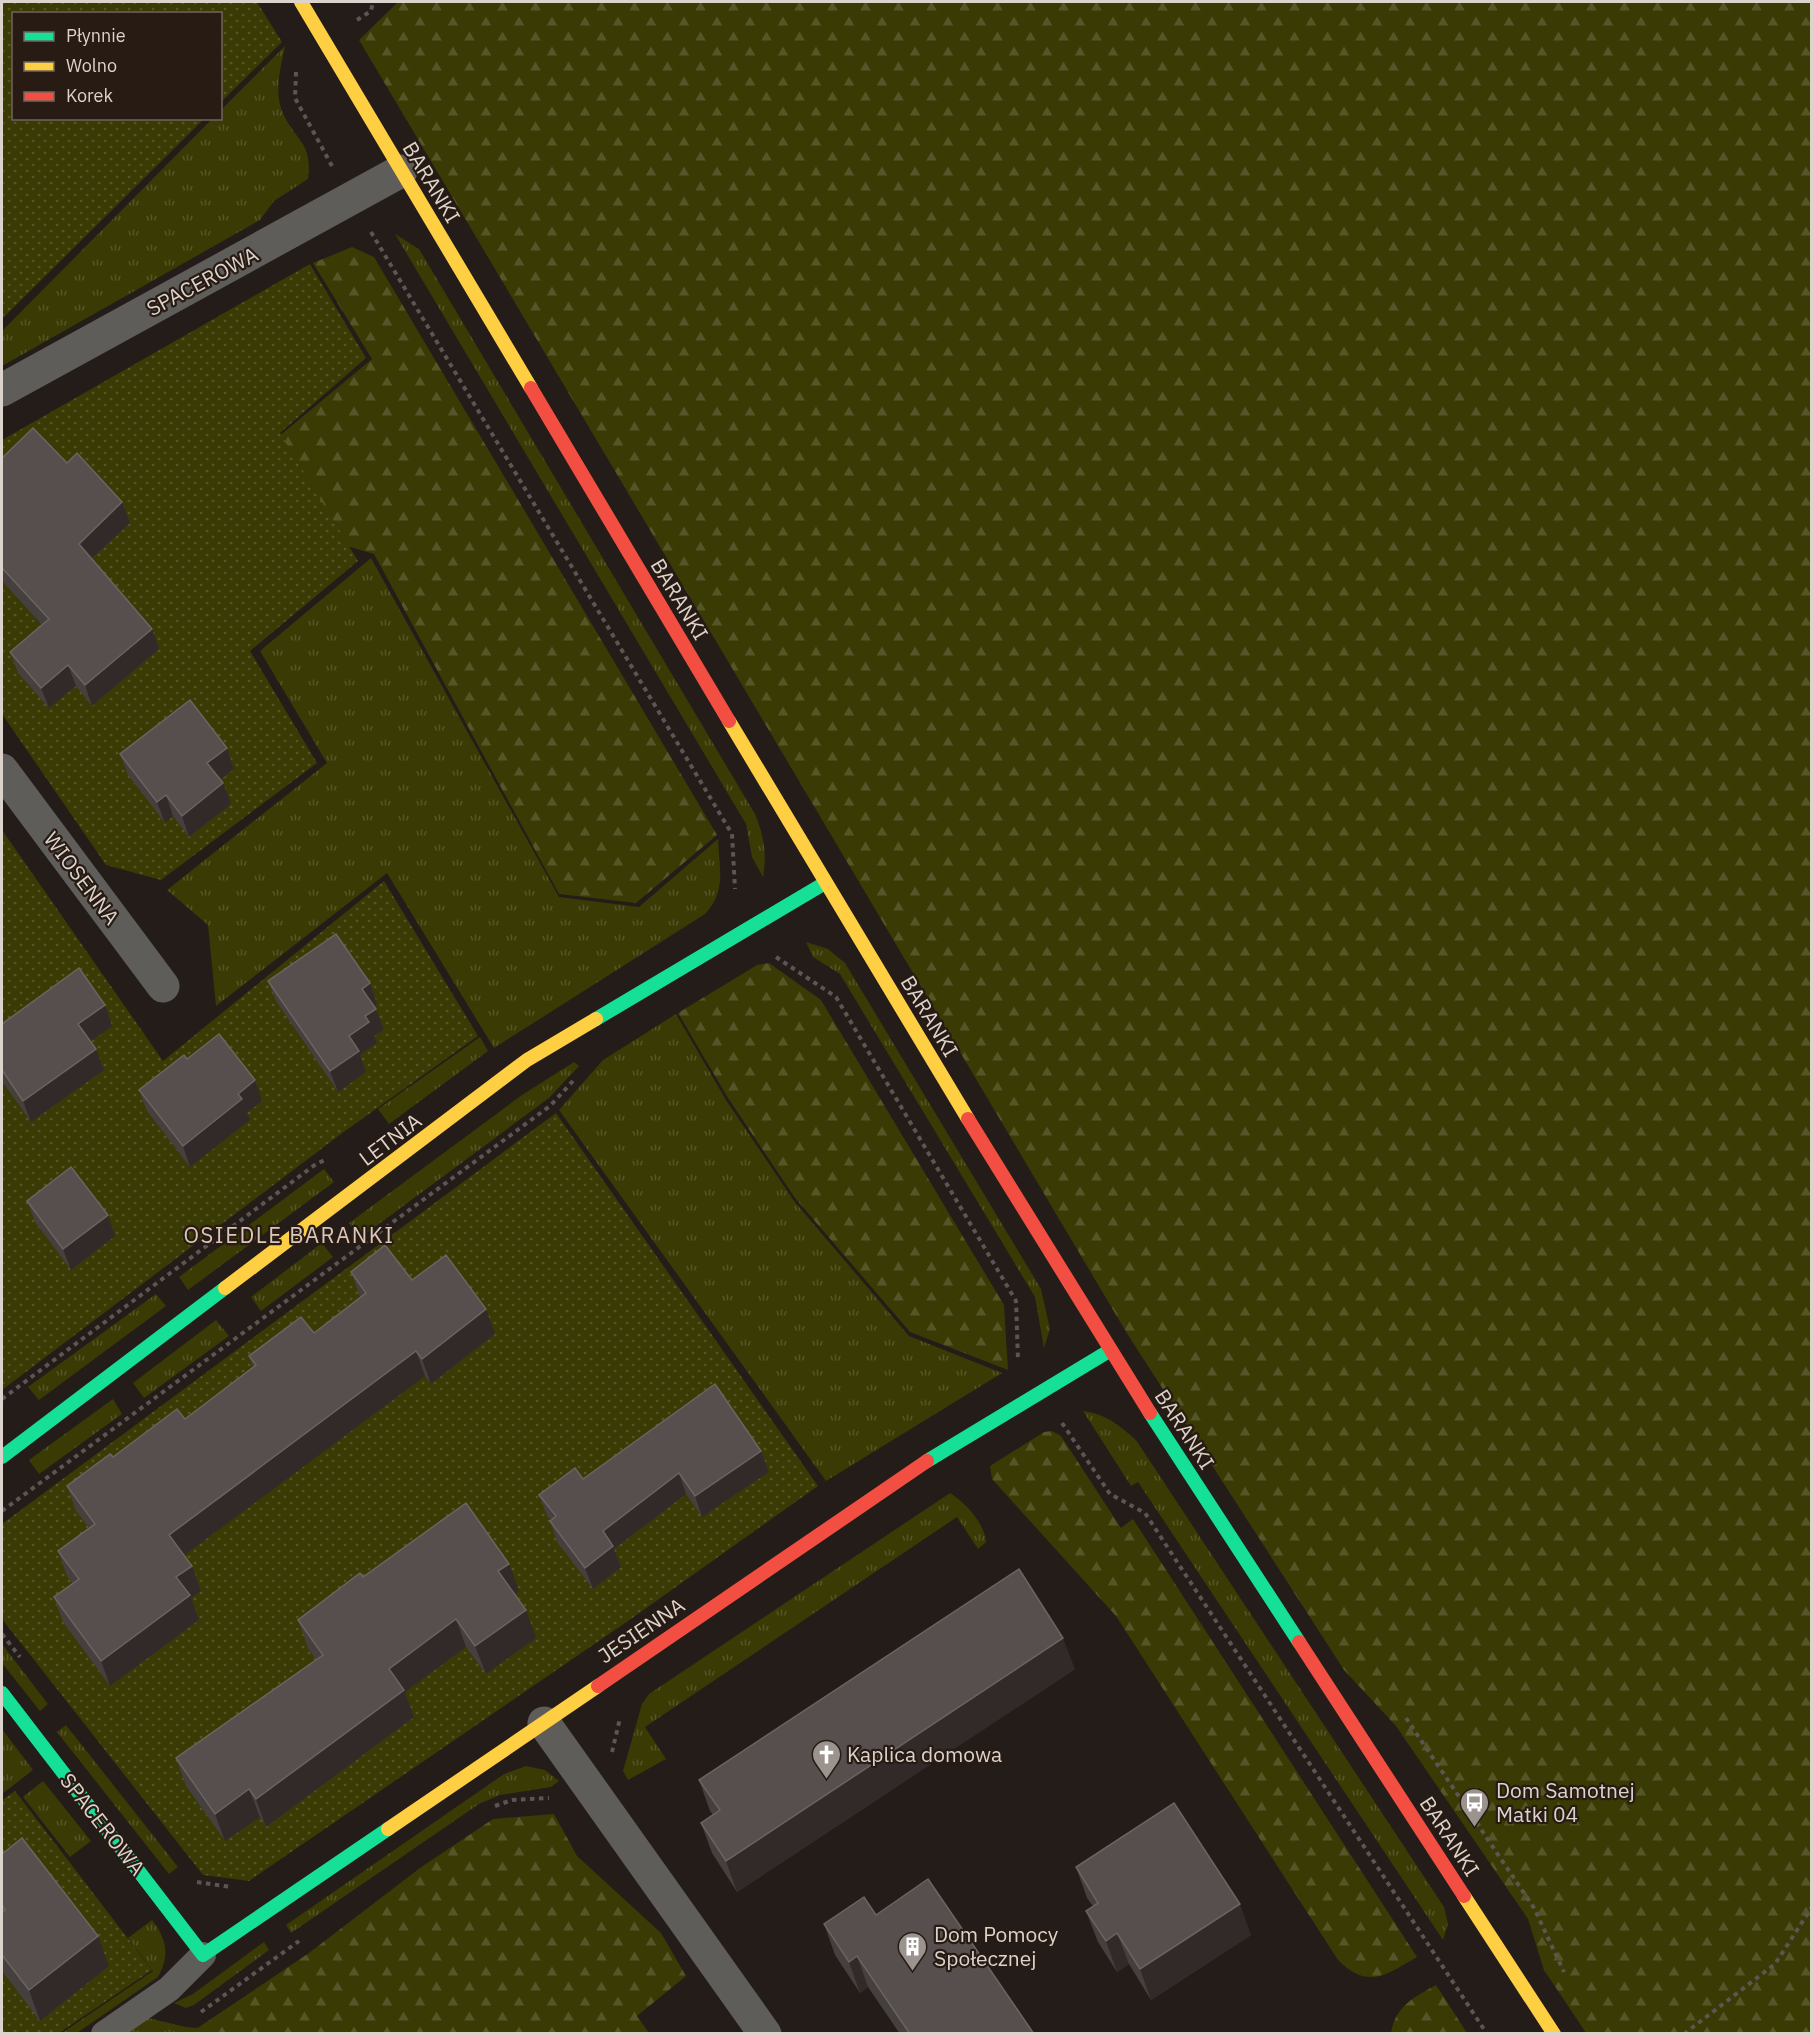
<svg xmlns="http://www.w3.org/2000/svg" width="1813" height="2035" font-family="'IBM Plex Sans',sans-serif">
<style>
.grass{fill:url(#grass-tufts)}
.forest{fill:url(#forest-firs)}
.park{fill:url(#park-dots)}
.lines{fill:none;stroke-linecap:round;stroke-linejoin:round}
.path{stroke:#595654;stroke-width:4;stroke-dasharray:4.5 4.5;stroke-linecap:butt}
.lane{stroke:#5f5d5a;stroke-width:26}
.street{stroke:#5f5d5a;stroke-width:33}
.fast{stroke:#16e098;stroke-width:14}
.slow{stroke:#ffcf43;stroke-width:14}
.jam{stroke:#f24e42;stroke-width:14}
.wall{fill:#453f3e}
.shaded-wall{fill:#312a28}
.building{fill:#564f4d;stroke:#6b6461;stroke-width:1.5}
.labels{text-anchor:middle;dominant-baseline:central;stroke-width:4.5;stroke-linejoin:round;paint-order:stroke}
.street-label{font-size:21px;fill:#dcd3cd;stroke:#281b13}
.poi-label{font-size:21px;fill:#dcd3cd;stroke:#281b13;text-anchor:start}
.neighbourhood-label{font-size:22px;letter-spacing:1.5px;fill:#d9c7bc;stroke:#281b13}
</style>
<defs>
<pattern id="grass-tufts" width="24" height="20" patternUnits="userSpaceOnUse" patternTransform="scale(1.5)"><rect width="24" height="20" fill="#393a04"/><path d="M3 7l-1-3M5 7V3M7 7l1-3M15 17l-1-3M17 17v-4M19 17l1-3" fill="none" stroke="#555627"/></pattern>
<pattern id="forest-firs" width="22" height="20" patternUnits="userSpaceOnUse" patternTransform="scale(1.5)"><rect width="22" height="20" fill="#393a04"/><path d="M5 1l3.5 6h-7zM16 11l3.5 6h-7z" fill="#555627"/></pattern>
<pattern id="park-dots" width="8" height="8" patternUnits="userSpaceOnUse" patternTransform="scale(1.5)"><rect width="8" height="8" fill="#393a04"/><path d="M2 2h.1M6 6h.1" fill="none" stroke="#555627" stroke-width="1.8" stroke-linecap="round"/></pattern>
</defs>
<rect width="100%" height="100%" fill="#231c18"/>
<g class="grass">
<path d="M 285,46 C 281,67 274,90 282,111 C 295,142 313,141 308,179 L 274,201 L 260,220 L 2,366 L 2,331 L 212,119 L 220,118 L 221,110 Z"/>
<path d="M 395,234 L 419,249 L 755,814 C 764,836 767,853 763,877 L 752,857 L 746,824 Z"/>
<path d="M 371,558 L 559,897 L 639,907 L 718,839 C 719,868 727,891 705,914 L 494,1048 L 387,873 L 216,1006 L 208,925 L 167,890 L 327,763 L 260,651 Z"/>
<path d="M 806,942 L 828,949 L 845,963 L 1041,1289 L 1050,1329 L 1044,1348 L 1035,1297 L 840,974 L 813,957 Z"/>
<path d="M 676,1014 L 726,1100 L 794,1201 L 909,1336 L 1002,1373 L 826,1481 L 559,1110 L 603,1060 Z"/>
<path d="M 480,1037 L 488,1051 L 389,1124 L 378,1109 Z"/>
<path d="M 574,1062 L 579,1066 L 549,1098 L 360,1238 L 349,1223 L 522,1095 Z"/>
<path d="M 324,1169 L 334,1182 L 188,1290 L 179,1277 Z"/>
<path d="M 322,1243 L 333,1257 L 261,1311 L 251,1297 Z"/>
<path d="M 156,1294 L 166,1306 L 39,1400 L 28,1387 Z"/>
<path d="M 216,1320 L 229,1336 L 144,1398 L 133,1383 Z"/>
<path d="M 113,1399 L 122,1414 L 39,1474 L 29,1460 Z"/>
<path d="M 1083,1411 C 1106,1414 1119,1425 1136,1440 L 1444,1907 L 1448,1924 L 1443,1940 L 1138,1482 L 1131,1486 Z"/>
<path d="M 950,1493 C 965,1502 985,1524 986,1542 L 978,1549 L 957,1517 L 645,1727 L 666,1759 L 628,1780 L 623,1771 L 642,1704 L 649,1694 Z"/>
<path d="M 2,1644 L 48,1704 L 40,1711 L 2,1663 Z"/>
<path d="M 66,1725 L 178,1867 L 169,1874 L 57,1732 Z"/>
<path d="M 2,1729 L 33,1770 L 2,1794 Z"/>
<path d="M 526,1766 L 545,1770 L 559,1781 L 551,1787 L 500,1795 L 479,1804 L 291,1933 L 286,1925 L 504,1774 Z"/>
<path d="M 43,1781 L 91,1841 L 70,1857 L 23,1797 Z"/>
<path d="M 152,1920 C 167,1939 170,1956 158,1977 L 77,2033 L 62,2033 L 153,1971 L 128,1938 Z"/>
<path d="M 264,1942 L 269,1950 L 194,2005 L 186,2008 L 174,2003 L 193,1994 Z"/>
<path d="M 148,2018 L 186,2027 L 200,2028 L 190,2033 L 125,2034 Z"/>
</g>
<g class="forest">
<path d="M 398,2 L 1811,2 L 1811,2033 L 1586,2033 L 1544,1970 L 1528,1919 L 1396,1726 L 1344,1670 L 1128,1335 L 359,40 Z"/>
<path d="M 352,247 L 374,257 L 717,835 L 636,903 L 559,894 L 374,554 L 200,502 L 372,359 L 313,263 Z"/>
<path d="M 769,963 L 821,1000 L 1004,1305 L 1008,1370 L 910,1332 L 795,1198 L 728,1098 L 678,1013 L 757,965 Z"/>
<path d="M 1052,1431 L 1061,1436 L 1121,1528 L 1133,1519 L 1417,1957 C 1386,1975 1368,1990 1338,1960 L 1116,1616 L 992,1479 L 990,1466 L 1044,1432 Z"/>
<path d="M 554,1814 L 577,1856 L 661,1933 L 686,1976 L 637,2016 L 649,2033 L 190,2033 L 309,1953 L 420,1868 L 493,1819 Z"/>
<path d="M 1436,1985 L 1467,2033 L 1391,2033 C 1395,2007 1414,1997 1436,1985 Z"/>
</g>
<g class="park">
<path d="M 2,2 L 257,2 L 282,42 L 221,102 L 220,14 L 14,14 L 14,118 L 204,119 L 2,319 Z"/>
<path d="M 310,264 L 366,358 L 280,433 L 358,561 L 250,651 L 317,763 L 161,880 L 106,865 L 2,714 L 2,440 Z"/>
<path d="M 2,830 L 163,1061 L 384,881 L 478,1036 L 341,1134 L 2,1390 Z"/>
<path d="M 556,1113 L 818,1486 L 628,1621 L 249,1881 L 203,1875 L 2,1619 L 2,1524 Z"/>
<path d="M 15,1791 L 152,1970 L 59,2033 L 2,2033 L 2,1800 Z"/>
</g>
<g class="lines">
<g class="path">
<path d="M 357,20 L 371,11 L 373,2"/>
<path d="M 296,72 L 295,98 L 332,166"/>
<path d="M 371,232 L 732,834 L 735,889"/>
<path d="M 776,957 L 836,997 L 1016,1301 L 1018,1360"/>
<path d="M 2,1399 L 316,1164 L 325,1160"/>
<path d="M 1062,1423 L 1110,1494 L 1145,1513 L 1487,2034"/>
<path d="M 2,1511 L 550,1106 L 573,1081"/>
<path d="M 2,1634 L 20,1657"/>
<path d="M 1406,1718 L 1534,1908 L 1564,1972"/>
<path d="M 612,1752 L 620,1718"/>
<path d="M 495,1806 L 512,1800 L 549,1798"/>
<path d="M 197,1882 L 231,1887"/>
<path d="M 201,2012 L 299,1941"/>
<path d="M 1684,2034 L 1775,1964 L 1812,1907"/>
</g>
<path class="lane" d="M 104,2034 L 169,1989 L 203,1955"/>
<g class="street">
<path d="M 2,390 L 401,171"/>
<path d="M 2,770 L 163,986"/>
<path d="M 544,1723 L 765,2034"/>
</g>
<g class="fast">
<path d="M 596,1019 L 825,883"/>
<path d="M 1150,1413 L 1299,1642"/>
<path d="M 2,1457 L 225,1288"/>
<path d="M 927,1461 L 1109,1351"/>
<path d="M 2,1693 L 203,1955 L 388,1829"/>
</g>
<g class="slow">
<path d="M 301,2 L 531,388"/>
<path d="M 729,721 L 968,1119"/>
<path d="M 225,1288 L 527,1060 L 596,1019"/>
<path d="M 388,1829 L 598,1686"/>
<path d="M 1464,1896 L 1554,2034"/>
</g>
<g class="jam">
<path d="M 531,388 L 729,721"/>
<path d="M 968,1119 L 1150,1413"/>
<path d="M 1299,1642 L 1464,1896"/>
<path d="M 598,1686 L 927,1461"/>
</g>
</g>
<g class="wall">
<path d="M 2,458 L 67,463 L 130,523 L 92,559 L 159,649 L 92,706 L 76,686 L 49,708 L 18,673 L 10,652 L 42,625 L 3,582 L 2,584 Z"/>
<path d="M 227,748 L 234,769 L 221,780 L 223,783 L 231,804 L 189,837 L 173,816 L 165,823 L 128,775 L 120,754 Z"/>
<path d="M 268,981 L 370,983 L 377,1004 L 374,1006 L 384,1030 L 374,1036 L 377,1043 L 360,1055 L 366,1072 L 338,1092 L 276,1001 Z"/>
<path d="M 105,1005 L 112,1026 L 91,1041 L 104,1070 L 31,1122 L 2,1081 L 2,1024 Z"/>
<path d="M 187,1059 L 262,1101 L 247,1113 L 250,1120 L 190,1167 L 147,1111 L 139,1090 Z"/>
<path d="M 27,1201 L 115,1236 L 71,1270 L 35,1222 Z"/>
<path d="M 351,1272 L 412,1280 L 495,1334 L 431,1384 L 425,1376 L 184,1555 L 192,1566 L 201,1591 L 191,1598 L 199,1620 L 110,1686 L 63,1622 L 54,1597 L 73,1584 L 67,1576 L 58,1551 L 89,1528 L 76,1511 L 67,1486 L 113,1457 L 185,1419 L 253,1367 L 249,1356 L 314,1333 L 360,1297 Z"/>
<path d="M 761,1451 L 769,1472 L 702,1517 L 686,1494 L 614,1549 L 621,1567 L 593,1589 L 557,1542 L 550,1521 L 551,1520 L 547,1516 L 539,1495 L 583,1479 Z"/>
<path d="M 363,1577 L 519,1591 L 515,1594 L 536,1638 L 486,1674 L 466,1647 L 405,1692 L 414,1717 L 266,1827 L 260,1817 L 225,1841 L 186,1786 L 176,1758 L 316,1660 L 308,1648 L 298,1620 Z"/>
<path d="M 1075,1669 L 737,1892 L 712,1853 L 701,1823 L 713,1815 L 710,1811 L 699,1780 Z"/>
<path d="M 2,1854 L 109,1966 L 40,2021 L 2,1971 Z"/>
<path d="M 1076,1867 L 1251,1935 L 1151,2000 L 1129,1964 L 1117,1972 L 1098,1942 L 1086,1911 L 1093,1906 L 1087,1898 Z"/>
<path d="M 876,1915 L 1034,2034 L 900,2034 L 868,1987 L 860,1993 L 835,1955 L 824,1924 Z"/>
</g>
<g class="shaded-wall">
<path d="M 122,502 L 130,523 L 86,564 L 79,544 Z"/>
<path d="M 152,629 L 159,649 L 92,706 L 85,685 Z"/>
<path d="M 68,665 L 76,686 L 49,708 L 41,688 Z"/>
<path d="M 227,748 L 234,769 L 215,784 L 207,763 Z"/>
<path d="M 223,783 L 231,804 L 189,837 L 182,816 Z"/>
<path d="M 166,795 L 173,816 L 165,823 L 157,802 Z"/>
<path d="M 370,983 L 377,1004 L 369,1010 L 362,989 Z"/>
<path d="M 105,1005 L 112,1026 L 86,1045 L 78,1024 Z"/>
<path d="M 376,1009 L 384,1030 L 374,1036 L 377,1043 L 360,1055 L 366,1072 L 338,1092 L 330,1071 L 349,1036 L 365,1016 Z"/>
<path d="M 96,1049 L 104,1070 L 31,1122 L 23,1101 Z"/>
<path d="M 255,1080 L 262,1101 L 247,1113 L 250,1120 L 190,1167 L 183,1146 L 238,1094 Z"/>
<path d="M 108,1215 L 115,1236 L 71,1270 L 63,1249 Z"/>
<path d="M 486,1309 L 495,1334 L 431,1384 L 422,1359 Z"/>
<path d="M 416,1351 L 425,1376 L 178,1560 L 169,1535 Z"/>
<path d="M 761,1451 L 769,1472 L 702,1517 L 695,1496 Z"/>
<path d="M 679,1473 L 686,1494 L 614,1549 L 621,1567 L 593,1589 L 585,1568 L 603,1531 Z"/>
<path d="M 509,1564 L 519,1591 L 508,1599 L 498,1571 Z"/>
<path d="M 192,1566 L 201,1591 L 191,1598 L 199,1620 L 110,1686 L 101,1661 L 176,1577 Z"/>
<path d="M 526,1610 L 536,1638 L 486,1674 L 475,1646 Z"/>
<path d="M 456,1619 L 466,1647 L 405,1692 L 414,1717 L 266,1827 L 256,1799 L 389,1669 Z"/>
<path d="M 1063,1638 L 1075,1669 L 737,1892 L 726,1861 Z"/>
<path d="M 249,1789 L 260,1817 L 225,1841 L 215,1814 Z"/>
<path d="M 1240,1904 L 1251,1935 L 1151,2000 L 1140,1969 Z"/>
<path d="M 1117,1933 L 1129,1964 L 1117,1972 L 1106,1941 Z"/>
<path d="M 98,1936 L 109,1966 L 40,2021 L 29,1990 Z"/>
<path d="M 857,1956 L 868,1987 L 860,1993 L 849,1962 Z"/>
</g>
<g class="building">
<path d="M 33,428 L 67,463 L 77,453 L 122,502 L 79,544 L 152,629 L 85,685 L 68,665 L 41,688 L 10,652 L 49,619 L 2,568 L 2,458 Z"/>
<path d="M 190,700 L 227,748 L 207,763 L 223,783 L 182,816 L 166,795 L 157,802 L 120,754 Z"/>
<path d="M 336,934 L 370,983 L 362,989 L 376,1009 L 365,1016 L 369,1022 L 349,1036 L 359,1051 L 330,1071 L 268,981 Z"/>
<path d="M 79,968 L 105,1005 L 78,1024 L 96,1049 L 23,1101 L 2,1070 L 2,1024 Z"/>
<path d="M 219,1034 L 255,1080 L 238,1094 L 242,1099 L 183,1146 L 139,1090 L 184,1055 L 187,1059 Z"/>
<path d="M 71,1167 L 108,1215 L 63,1249 L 27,1201 Z"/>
<path d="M 385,1245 L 412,1280 L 446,1255 L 486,1309 L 422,1359 L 416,1351 L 169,1535 L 192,1566 L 176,1577 L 190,1595 L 101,1661 L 54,1597 L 79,1579 L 58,1551 L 95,1524 L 67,1486 L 110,1454 L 113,1457 L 177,1409 L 185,1419 L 256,1365 L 249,1356 L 301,1317 L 314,1333 L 366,1293 L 351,1272 Z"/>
<path d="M 715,1384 L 761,1451 L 695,1496 L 679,1473 L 603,1531 L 613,1546 L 585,1568 L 550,1521 L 556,1516 L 539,1495 L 575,1468 L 583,1479 Z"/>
<path d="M 466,1503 L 509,1564 L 498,1571 L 526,1610 L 475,1646 L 456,1619 L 389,1669 L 404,1690 L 256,1799 L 249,1789 L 215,1814 L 176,1758 L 323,1655 L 298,1620 L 360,1573 L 363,1577 Z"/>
<path d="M 1019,1569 L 1063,1638 L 726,1861 L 701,1823 L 720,1810 L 699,1780 Z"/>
<path d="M 1174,1803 L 1240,1904 L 1140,1969 L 1117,1933 L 1106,1941 L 1086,1911 L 1098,1903 L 1076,1867 Z"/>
<path d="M 22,1838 L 98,1936 L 29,1990 L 2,1955 L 2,1912 L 5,1910 L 2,1905 L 2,1854 Z"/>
<path d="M 928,1879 L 1034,2034 L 910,2034 L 857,1956 L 849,1962 L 824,1924 L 864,1897 L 876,1915 Z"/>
</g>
<defs>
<symbol id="church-pin" viewBox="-11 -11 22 30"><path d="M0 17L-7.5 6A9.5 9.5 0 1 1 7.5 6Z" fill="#9b938e" stroke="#281b13"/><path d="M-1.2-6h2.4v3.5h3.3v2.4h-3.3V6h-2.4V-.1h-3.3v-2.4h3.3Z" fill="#fff"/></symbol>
<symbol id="bus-pin" viewBox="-11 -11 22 30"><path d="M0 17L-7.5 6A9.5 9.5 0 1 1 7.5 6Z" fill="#9b938e" stroke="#281b13"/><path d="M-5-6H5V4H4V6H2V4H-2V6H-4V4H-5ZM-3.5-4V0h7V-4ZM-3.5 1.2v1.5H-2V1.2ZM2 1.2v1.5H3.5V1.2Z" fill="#fff"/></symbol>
<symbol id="building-pin" viewBox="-11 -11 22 30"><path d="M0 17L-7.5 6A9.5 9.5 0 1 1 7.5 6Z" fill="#9b938e" stroke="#281b13"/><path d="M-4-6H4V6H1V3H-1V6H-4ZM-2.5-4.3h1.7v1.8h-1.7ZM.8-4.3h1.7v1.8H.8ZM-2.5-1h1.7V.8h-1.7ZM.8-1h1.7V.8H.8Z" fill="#fff"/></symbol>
</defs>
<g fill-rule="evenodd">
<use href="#church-pin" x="810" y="1738" width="33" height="45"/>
<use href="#bus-pin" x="1458" y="1786" width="33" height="45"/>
<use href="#building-pin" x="896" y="1930" width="33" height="45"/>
</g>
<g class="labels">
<g class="street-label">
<text transform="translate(432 182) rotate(59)">BARANKI</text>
<text transform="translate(202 281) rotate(-28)">SPACEROWA</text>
<text transform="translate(680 599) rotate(59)">BARANKI</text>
<text transform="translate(82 878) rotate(53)">WIOSENNA</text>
<text transform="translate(930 1016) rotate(59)">BARANKI</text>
<text transform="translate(390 1139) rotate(-37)">LETNIA</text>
<text transform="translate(1185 1429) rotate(57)">BARANKI</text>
<text transform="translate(641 1630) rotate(-34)">JESIENNA</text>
<text transform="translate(103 1824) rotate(52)">SPACEROWA</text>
<text transform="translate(1450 1836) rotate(57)">BARANKI</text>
</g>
<g class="poi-label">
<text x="847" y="1754">Kaplica domowa</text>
<text x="1496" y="1790">Dom Samotnej<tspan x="1496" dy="24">Matki 04</tspan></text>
<text x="934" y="1934">Dom Pomocy<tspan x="934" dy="24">Społecznej</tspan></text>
</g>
<g class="neighbourhood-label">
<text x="289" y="1234">OSIEDLE BARANKI</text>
</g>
</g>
<rect width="1813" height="2035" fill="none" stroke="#dcd3cd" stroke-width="6"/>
<rect x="12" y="12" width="210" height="108" fill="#281b13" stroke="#70655d" stroke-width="1.5"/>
<rect x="24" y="32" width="30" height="9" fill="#16e098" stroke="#70655d" stroke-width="1.5"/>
<text x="66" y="42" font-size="18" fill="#dcd3cd">Płynnie</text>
<rect x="24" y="62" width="30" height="9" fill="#ffcf43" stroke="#70655d" stroke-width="1.5"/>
<text x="66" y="72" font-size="18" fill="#dcd3cd">Wolno</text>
<rect x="24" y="92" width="30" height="9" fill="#f24e42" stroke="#70655d" stroke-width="1.5"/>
<text x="66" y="102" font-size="18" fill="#dcd3cd">Korek</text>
</svg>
